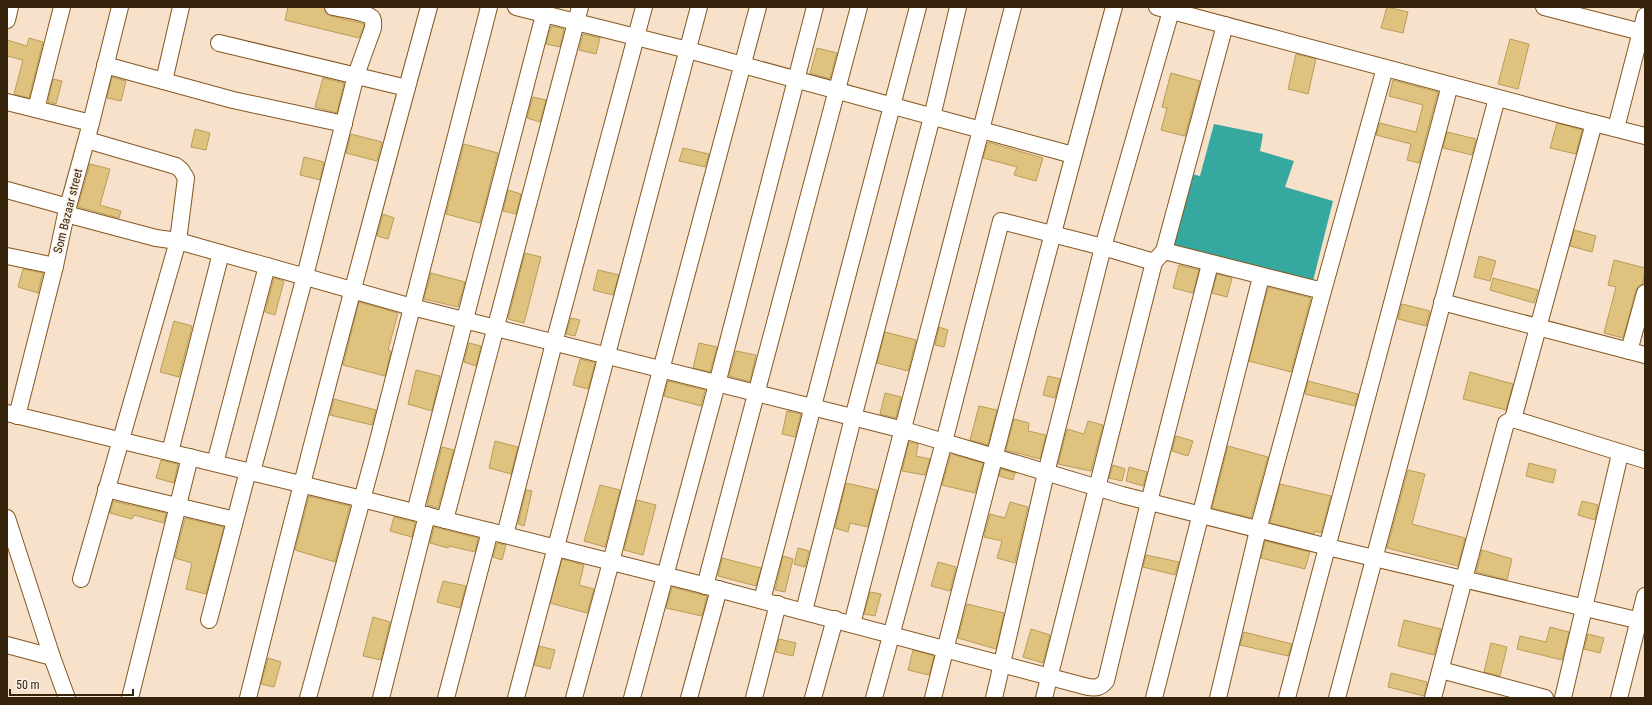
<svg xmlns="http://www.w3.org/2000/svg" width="1652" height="705" font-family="'Roboto Condensed',sans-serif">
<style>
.water{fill:#35a89f}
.building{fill:#dfc27d;stroke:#b99d58}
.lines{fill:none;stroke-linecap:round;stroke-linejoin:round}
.minor-casing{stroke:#85571e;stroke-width:18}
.minor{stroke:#fff;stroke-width:16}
.labels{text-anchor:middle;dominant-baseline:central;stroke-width:3;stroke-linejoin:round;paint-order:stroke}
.street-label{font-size:12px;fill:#36230b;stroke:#fbf0e5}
</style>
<rect width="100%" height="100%" fill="#f7e1cb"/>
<path class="water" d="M 1214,124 L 1263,134 L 1260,151 L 1294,161 L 1285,187 L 1333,201 L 1311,289 L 1167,252 L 1188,173 L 1200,176 Z"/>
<g class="building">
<path d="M 288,7 L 324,7 L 326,14 L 331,16 L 357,22 L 364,24 L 364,26 L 359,38 L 285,20 Z"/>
<path d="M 1387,7 L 1408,12 L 1403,33 L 1381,28 Z"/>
<path d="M 551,26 L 564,29 L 560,47 L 546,44 Z"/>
<path d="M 583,34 L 600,38 L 596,54 L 579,50 Z"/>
<path d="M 29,38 L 43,42 L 29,98 L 14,94 L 23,60 L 7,56 L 7,40 L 27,46 Z"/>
<path d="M 1510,39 L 1529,44 L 1518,89 L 1498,84 Z"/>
<path d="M 817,48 L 837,53 L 830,79 L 810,73 Z"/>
<path d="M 1296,54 L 1316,59 L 1308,94 L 1288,89 Z"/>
<path d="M 1171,73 L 1200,81 L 1185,136 L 1161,130 L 1167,108 L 1162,107 Z"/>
<path d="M 112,77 L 126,81 L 121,101 L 107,98 Z"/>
<path d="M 323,78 L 344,83 L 337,113 L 315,107 Z"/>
<path d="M 53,79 L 62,81 L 56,104 L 48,102 Z"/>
<path d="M 1393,80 L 1438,92 L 1419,163 L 1407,160 L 1411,144 L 1376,135 L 1380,123 L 1416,132 L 1423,105 L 1389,96 Z"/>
<path d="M 533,97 L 546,100 L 540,122 L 527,118 Z"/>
<path d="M 1557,123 L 1582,130 L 1576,154 L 1550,148 Z"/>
<path d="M 195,129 L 210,133 L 206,150 L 191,147 Z"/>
<path d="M 1447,132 L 1476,139 L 1472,155 L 1443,148 Z"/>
<path d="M 351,134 L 382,142 L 377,161 L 346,153 Z"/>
<path d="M 988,142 L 1043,158 L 1036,181 L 1014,175 L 1017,167 L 983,158 Z"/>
<path d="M 464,144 L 498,153 L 480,223 L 446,214 Z"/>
<path d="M 683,148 L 709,154 L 705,167 L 679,161 Z"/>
<path d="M 304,157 L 324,162 L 320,180 L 300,175 Z"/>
<path d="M 90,164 L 110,169 L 100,205 L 121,211 L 119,218 L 78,207 Z"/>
<path d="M 508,190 L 521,194 L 516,214 L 503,211 Z"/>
<path d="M 383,214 L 394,218 L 388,239 L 377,236 Z"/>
<path d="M 1574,230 L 1596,236 L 1592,252 L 1570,246 Z"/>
<path d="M 525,253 L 541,257 L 524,323 L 508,319 Z"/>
<path d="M 1479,256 L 1496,261 L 1490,281 L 1474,277 Z"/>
<path d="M 1614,260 L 1645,268 L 1643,284 L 1639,286 L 1636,290 L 1623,338 L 1604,333 L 1616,287 L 1608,285 Z"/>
<path d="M 1179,265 L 1199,270 L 1193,293 L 1173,288 Z"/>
<path d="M 23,269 L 43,273 L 38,293 L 18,287 Z"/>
<path d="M 598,270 L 619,275 L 613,295 L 593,290 Z"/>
<path d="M 431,273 L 465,282 L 458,307 L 424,299 Z"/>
<path d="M 1217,274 L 1232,278 L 1227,297 L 1212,293 Z"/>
<path d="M 274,278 L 284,281 L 275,315 L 265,312 Z"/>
<path d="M 1493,278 L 1538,290 L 1534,303 L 1490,290 Z"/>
<path d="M 1268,287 L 1311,298 L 1291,372 L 1249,361 Z"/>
<path d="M 359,302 L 398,313 L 388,350 L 391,351 L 385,376 L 343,365 Z"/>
<path d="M 1402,304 L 1430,311 L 1426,326 L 1398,319 Z"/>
<path d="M 571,318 L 580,320 L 575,336 L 566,334 Z"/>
<path d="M 174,321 L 192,326 L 179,377 L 160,372 Z"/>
<path d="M 939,327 L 948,330 L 944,347 L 935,345 Z"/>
<path d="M 885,332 L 916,340 L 908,371 L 877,363 Z"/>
<path d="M 469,343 L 481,346 L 476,366 L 464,362 Z"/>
<path d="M 699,343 L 717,347 L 710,372 L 693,368 Z"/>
<path d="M 736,351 L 756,355 L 750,382 L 729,376 Z"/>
<path d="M 580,359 L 595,363 L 588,389 L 573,385 Z"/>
<path d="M 416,370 L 440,376 L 432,411 L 408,404 Z"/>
<path d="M 1470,372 L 1513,384 L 1506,410 L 1463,399 Z"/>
<path d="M 1048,376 L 1060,379 L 1055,398 L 1043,395 Z"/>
<path d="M 668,381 L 705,390 L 701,406 L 664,396 Z"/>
<path d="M 1308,381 L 1358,394 L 1355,406 L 1305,394 Z"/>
<path d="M 885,393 L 901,397 L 896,418 L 880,414 Z"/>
<path d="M 334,399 L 376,410 L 372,425 L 330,415 Z"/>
<path d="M 979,406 L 997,410 L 988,445 L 970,440 Z"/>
<path d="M 787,411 L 801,414 L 795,437 L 782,434 Z"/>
<path d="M 1014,419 L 1029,423 L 1028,431 L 1046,435 L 1040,459 L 1006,450 Z"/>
<path d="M 1088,421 L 1103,425 L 1091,471 L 1058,464 L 1067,429 L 1084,434 Z"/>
<path d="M 1176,436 L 1193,441 L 1188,456 L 1172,451 Z"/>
<path d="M 495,441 L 518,447 L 511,474 L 489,468 Z"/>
<path d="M 909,442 L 918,444 L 916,456 L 930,459 L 925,475 L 902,471 Z"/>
<path d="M 1228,446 L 1268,457 L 1251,518 L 1212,508 Z"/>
<path d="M 442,447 L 454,450 L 438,508 L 427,505 Z"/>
<path d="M 951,454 L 983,463 L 975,493 L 942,485 Z"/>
<path d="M 161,460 L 178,464 L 174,483 L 156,478 Z"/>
<path d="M 1529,463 L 1556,470 L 1553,483 L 1526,476 Z"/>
<path d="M 1113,465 L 1125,469 L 1122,481 L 1109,478 Z"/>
<path d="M 1129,467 L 1147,472 L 1143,486 L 1126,481 Z"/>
<path d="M 1001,469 L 1015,473 L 1013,480 L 999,476 Z"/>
<path d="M 1408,470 L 1425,474 L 1412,524 L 1465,538 L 1458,566 L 1387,548 Z"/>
<path d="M 846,483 L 877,490 L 868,527 L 850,523 L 848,532 L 835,528 Z"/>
<path d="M 1280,484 L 1331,496 L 1321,533 L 1315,531 L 1314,534 L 1270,523 Z"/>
<path d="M 600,485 L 620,490 L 605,547 L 584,541 Z"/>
<path d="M 526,490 L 532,491 L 524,526 L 518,524 Z"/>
<path d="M 309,496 L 350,506 L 335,562 L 295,550 Z"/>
<path d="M 637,500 L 656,505 L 643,555 L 624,550 Z"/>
<path d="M 113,501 L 166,513 L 164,523 L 134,515 L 132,519 L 110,513 Z"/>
<path d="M 1582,501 L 1598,505 L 1595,520 L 1578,515 Z"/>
<path d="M 1010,502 L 1028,507 L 1015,563 L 997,558 L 1002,541 L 984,537 L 990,514 L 1005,518 Z"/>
<path d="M 394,517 L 415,522 L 412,537 L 390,531 Z"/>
<path d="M 185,518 L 224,527 L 206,594 L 186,589 L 192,563 L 175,558 Z"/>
<path d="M 434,527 L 478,538 L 475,552 L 449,546 L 448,548 L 430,543 Z"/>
<path d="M 1265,541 L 1310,552 L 1305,569 L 1261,558 Z"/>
<path d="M 497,543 L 506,545 L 502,560 L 493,557 Z"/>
<path d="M 798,548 L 809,551 L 805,567 L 794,564 Z"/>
<path d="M 1482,550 L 1512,559 L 1507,580 L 1476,572 Z"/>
<path d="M 1146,555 L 1179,562 L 1175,575 L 1143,567 Z"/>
<path d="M 783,556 L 793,559 L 785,592 L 775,590 Z"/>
<path d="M 722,558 L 761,568 L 756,586 L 718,576 Z"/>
<path d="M 562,559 L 584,565 L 579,585 L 594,589 L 587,613 L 550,603 Z"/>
<path d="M 938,562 L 956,567 L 950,591 L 931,586 Z"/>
<path d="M 443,581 L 466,586 L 460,608 L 437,602 Z"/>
<path d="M 672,587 L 707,596 L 702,616 L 666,608 Z"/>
<path d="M 870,592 L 881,594 L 875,616 L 864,614 Z"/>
<path d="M 967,604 L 1004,613 L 996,649 L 958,638 Z"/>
<path d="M 373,617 L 390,622 L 381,660 L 363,656 Z"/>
<path d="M 1404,620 L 1441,629 L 1434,655 L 1398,646 Z"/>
<path d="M 1550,627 L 1569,632 L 1562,660 L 1517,649 L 1520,636 L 1546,642 Z"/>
<path d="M 1031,629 L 1050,635 L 1043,663 L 1023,657 Z"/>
<path d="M 1244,632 L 1292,644 L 1288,656 L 1240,645 Z"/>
<path d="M 1588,634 L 1604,638 L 1600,653 L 1584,649 Z"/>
<path d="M 779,639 L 796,643 L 793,656 L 776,652 Z"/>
<path d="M 1491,643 L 1507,647 L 1500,676 L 1484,672 Z"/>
<path d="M 539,646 L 555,650 L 550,669 L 534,665 Z"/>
<path d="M 913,650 L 934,656 L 929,675 L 908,670 Z"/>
<path d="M 268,658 L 281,662 L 274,687 L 261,684 Z"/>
<path d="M 1391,673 L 1427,682 L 1424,696 L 1388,687 Z"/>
</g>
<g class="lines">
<defs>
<g id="minor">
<path d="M 516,7 L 688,50 L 1073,155"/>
<path d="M 1157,7 L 1562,115 L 1645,136"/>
<path d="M 1544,7 L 1641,32"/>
<path d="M 7,20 L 10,7"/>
<path d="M 219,43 L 407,88"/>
<path d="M 105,65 L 233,100 L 344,124"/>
<path d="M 164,81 L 181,7"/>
<path d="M 7,102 L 91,123"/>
<path d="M 36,109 L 62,7"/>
<path d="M 1616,128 L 1645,16"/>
<path d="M 7,190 L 68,207"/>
<path d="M 66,214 L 156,238 L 178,241 L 412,307 L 904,430 L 1122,495 L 1336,549 L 1645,622"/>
<path d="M 1164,251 L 1225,25"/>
<path d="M 7,256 L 55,266"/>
<path d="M 1442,302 L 1645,355"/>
<path d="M 1629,351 L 1645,293"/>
<path d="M 7,413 L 362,499 L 695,583 L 1088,687 C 1096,688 1100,688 1106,681 L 1149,502 L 1210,264"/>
<path d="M 17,416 L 55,266 L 66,214 L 91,123 L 120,7"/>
<path d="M 1513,419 L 1594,123"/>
<path d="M 170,452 L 221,253"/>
<path d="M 215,463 L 267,266"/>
<path d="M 252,472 L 305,276 L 356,75 L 373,28 C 373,24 374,21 372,18 C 366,12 342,9 333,7"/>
<path d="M 106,489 L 235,520"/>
<path d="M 415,512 L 546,7"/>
<path d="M 7,518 L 52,657 L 67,698"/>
<path d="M 445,520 L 580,7"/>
<path d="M 505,535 L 554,343 L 644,7"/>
<path d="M 81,579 L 178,241 L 186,178 L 181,170 L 176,166 L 87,140"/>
<path d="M 705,586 L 859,7"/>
<path d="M 762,600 L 918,7"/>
<path d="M 804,611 L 853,418 L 932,117 L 958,7"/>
<path d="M 209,620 L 248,471"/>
<path d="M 852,624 L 1013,7"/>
<path d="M 7,645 L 52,657"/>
<path d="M 1441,670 L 1545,698"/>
<path d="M 130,698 L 190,457"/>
<path d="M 248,698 C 305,467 366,237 429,7"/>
<path d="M 308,698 L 376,448 L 489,7"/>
<path d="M 381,698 L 427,515"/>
<path d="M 446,698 L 490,531"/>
<path d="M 516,698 C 575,467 640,238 699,7"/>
<path d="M 574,698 L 611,562 L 661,370 L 758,7"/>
<path d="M 632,698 L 717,384 L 815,7"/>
<path d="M 689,698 L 719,589"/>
<path d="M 754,698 L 778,604"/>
<path d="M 813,698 L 835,619"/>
<path d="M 874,698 L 944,442 L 1001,221 L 1103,247 L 1154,262 L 1164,251 L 1323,291"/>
<path d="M 933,698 C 991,467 1051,237 1114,7"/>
<path d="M 994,698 L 1046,473 L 1103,247 L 1171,11"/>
<path d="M 1044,698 L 1154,262"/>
<path d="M 1154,698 L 1261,277"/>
<path d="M 1218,698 L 1258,530 L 1323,291 L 1385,68"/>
<path d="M 1287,698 L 1450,85"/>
<path d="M 1337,698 L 1497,98"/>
<path d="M 1433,698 L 1464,579 L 1506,423 L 1513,419 L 1645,460"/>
<path d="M 1563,698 L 1620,454"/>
<path d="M 1619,698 L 1645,596"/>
</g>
</defs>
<use href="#minor" class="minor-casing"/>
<use href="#minor" class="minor"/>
</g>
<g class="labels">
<g class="street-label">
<text transform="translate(68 211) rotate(-76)">Som Bazaar street</text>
</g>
</g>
<rect width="1652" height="705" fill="none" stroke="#36230b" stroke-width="16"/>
<path d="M10 689v6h123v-6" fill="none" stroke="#36230b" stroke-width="2"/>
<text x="16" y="689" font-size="12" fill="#36230b" stroke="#fbf0e5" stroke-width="3" paint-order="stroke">50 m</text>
</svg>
